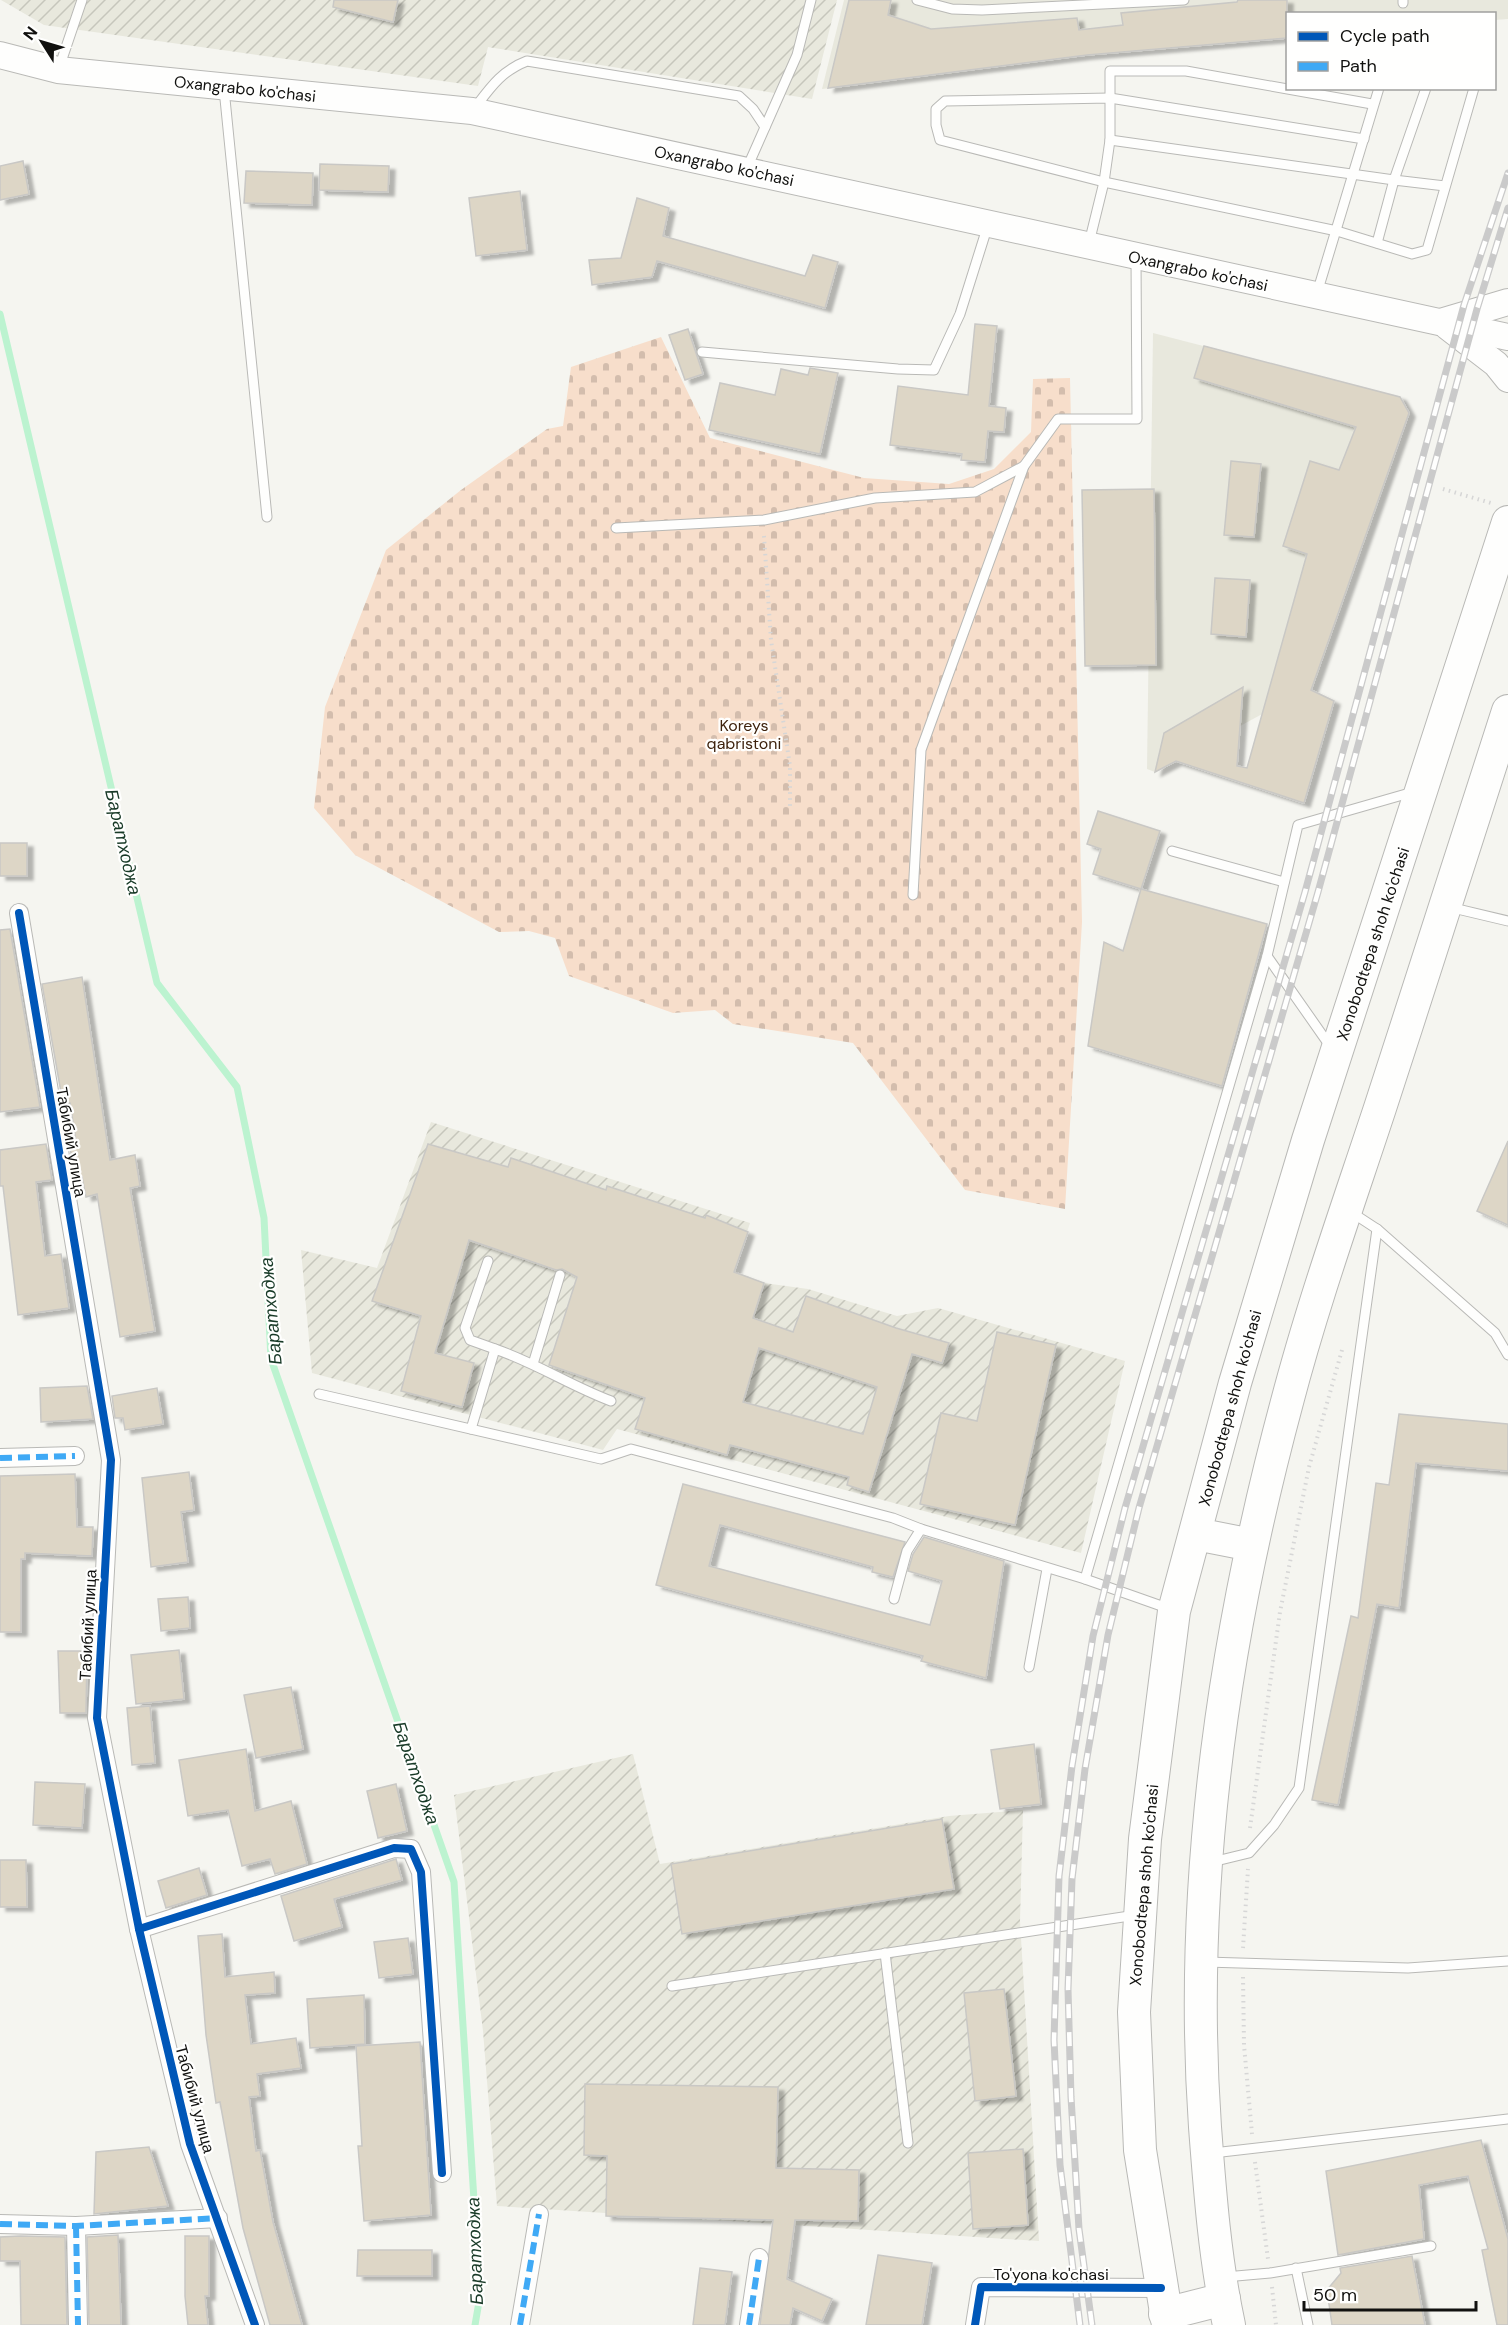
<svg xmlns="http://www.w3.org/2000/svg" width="1508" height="2325" font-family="'DM Sans',sans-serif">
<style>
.built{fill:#e8e8dd}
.industrial{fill:url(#industrial-furrows)}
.cemetery{fill:url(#cemetery-stones)}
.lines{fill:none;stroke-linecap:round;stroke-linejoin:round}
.stream{stroke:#bcf3d0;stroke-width:7}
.building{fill:#ddd6c6;stroke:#c9c8c5;stroke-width:1.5;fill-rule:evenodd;filter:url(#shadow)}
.lane-casing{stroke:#b9b9b6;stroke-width:11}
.street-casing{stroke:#b9b9b6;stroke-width:20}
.secondary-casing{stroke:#b9b9b6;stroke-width:28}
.highway-casing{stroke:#b9b9b6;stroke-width:34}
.path{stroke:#d6d6d6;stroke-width:4;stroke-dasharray:1.5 4.5;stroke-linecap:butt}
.lane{stroke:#fefefd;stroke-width:9}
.street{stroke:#fefefd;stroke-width:18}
.secondary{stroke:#fefefd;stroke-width:26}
.highway{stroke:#fefefd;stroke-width:32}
.rail-casing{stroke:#cacaca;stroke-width:7}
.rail{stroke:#fffffe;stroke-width:4.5;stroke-dasharray:14;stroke-linecap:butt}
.quiet{stroke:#3fa9f5;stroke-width:6;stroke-dasharray:12 6;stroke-linecap:butt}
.cycleway-casing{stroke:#fffffe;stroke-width:11}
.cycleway{stroke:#0057b8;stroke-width:8}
.labels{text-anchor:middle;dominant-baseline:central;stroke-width:4.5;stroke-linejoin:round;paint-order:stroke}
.street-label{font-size:16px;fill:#11110f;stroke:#fffffe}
.park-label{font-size:16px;fill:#3e230e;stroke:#fffffe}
.water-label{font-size:18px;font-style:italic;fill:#183a27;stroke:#fffffe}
</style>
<defs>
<pattern id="industrial-furrows" width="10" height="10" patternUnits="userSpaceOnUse" patternTransform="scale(1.5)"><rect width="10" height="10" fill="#e8e8dd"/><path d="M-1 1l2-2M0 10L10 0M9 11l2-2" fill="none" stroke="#c6c6bc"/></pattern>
<pattern id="cemetery-stones" width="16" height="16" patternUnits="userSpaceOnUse" patternTransform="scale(1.5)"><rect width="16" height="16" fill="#f7decb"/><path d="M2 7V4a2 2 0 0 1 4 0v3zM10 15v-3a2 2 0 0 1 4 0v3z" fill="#d3bdad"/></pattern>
<filter id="shadow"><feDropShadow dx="6" dy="4" stdDeviation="1.5" flood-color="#0004"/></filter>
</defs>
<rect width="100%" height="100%" fill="#f5f5f0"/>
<g class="built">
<path d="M 844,0 L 1508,0 L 1508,19 L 1495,20 L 1494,14 L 1288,14 L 1287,38 L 1097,54 L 822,89 Z"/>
<path d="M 1153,333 L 1400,397 L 1409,413 L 1312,687 L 1155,772 L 1147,769 Z"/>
</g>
<g class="industrial">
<path d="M 1,0 L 837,0 L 812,99 L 488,47 L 478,86 L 44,25 Z"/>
<path d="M 431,1122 L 750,1223 L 734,1271 L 764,1283 L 808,1289 L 897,1316 L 938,1308 L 1125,1361 L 1081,1553 L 617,1429 L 603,1450 L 312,1373 L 301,1250 L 377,1268 Z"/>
<path d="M 633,1754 L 660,1864 L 949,1816 L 1023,1810 L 1020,1921 L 1039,2241 L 497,2206 L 483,2031 L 454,1795 Z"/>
</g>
<path class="cemetery" d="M 661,337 L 710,438 L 864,478 L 949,484 L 994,469 L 1031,432 L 1033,379 L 1070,378 L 1082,922 L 1065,1209 L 965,1190 L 853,1043 L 733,1024 L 715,1010 L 673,1013 L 569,976 L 555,938 L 529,931 L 499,932 L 355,855 L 314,808 L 325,707 L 386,550 L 461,490 L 547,429 L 563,426 L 571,367 Z"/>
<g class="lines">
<path class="stream" d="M 0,314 L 157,983 L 237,1087 L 264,1218 L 271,1359 L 454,1882 L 480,2296 L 475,2325"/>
</g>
<g class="building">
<path d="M 334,0 L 398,0 L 393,22 L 333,7 Z"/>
<path d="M 849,0 L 891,0 L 888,15 L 931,29 L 1077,18 L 1079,30 L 1123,25 L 1121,13 L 1237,2 L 1238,0 L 1287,0 L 1287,38 L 1087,55 L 828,88 Z"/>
<path d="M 23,161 L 29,194 L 0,200 L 0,166 Z"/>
<path d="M 320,164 L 389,166 L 388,192 L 319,190 Z"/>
<path d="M 246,171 L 313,173 L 312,205 L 244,203 Z"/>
<path d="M 520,191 L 527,250 L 476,256 L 469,198 Z"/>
<path d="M 637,198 L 669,208 L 663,236 L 805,276 L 813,255 L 838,262 L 825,308 L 657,261 L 652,277 L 592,285 L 589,260 L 621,258 Z"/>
<path d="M 975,324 L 997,326 L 989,406 L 1006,408 L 1004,432 L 988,431 L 985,462 L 961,460 L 962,454 L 890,445 L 898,386 L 968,395 Z"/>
<path d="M 688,329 L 703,374 L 685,380 L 669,335 Z"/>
<path d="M 1204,346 L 1400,397 L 1409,413 L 1311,690 L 1334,701 L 1304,803 L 1176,761 L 1155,772 L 1164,733 L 1243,687 L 1237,766 L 1247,768 L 1307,554 L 1283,546 L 1310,461 L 1339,470 L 1356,427 L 1194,378 Z"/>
<path d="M 810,368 L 838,373 L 820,454 L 709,430 L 720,383 L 775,395 L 781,369 L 808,375 Z"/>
<path d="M 1231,461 L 1261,464 L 1254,537 L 1224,535 Z"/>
<path d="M 1154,489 L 1156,665 L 1085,666 L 1082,490 Z"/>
<path d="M 1215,578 L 1250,580 L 1246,637 L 1211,634 Z"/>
<path d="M 1098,811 L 1160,831 L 1141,889 L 1093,874 L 1101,849 L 1087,844 Z"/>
<rect x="0" y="843" width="27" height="33"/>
<path d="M 1141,889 L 1267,924 L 1222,1086 L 1088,1046 L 1104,942 L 1123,951 Z"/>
<path d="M 10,929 L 40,1107 L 0,1112 L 0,930 Z"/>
<path d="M 82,977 L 110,1160 L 135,1155 L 140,1186 L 130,1188 L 155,1331 L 120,1337 L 97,1194 L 86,1197 L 82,1177 L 75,1177 L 69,1142 L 76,1141 L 70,1103 L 63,1104 L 42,984 Z"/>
<path d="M 1508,1141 L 1508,1225 L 1477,1211 Z"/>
<path d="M 46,1144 L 52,1180 L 36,1182 L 45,1256 L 61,1254 L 69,1308 L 18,1315 L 3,1186 L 0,1186 L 0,1150 Z"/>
<path d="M 428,1144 L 508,1167 L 511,1158 L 606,1190 L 607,1186 L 705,1218 L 706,1215 L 748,1232 L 734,1272 L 764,1283 L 753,1318 L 793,1332 L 806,1296 L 896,1328 L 949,1343 L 942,1363 L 912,1354 L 869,1492 L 847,1485 L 849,1477 L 730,1445 L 727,1455 L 635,1429 L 645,1398 L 549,1365 L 577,1277 L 562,1269 L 556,1270 L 469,1240 L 435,1353 L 474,1363 L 462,1407 L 401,1391 L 421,1316 L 372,1301 ZM 759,1348 L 877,1387 L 863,1434 L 743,1402 Z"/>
<path d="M 997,1332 L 1056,1345 L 1015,1525 L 920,1504 L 941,1413 L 977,1421 Z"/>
<path d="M 87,1386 L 93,1419 L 41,1422 L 40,1388 Z"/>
<path d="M 157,1388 L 163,1424 L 125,1430 L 123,1418 L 115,1418 L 112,1396 Z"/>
<path d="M 1399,1414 L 1508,1424 L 1508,1471 L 1416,1463 L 1399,1608 L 1377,1604 L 1338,1805 L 1312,1800 L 1351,1616 L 1358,1618 L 1376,1483 L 1389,1485 Z"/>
<path d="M 189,1472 L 194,1510 L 181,1512 L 188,1562 L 151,1567 L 142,1478 Z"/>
<path d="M 75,1474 L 77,1527 L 93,1527 L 92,1556 L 25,1553 L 25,1559 L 21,1559 L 21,1632 L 0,1632 L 0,1476 Z"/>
<path d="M 683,1484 L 905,1542 L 893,1577 L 872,1572 L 873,1567 L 720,1525 L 709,1566 L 930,1625 L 942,1581 L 908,1571 L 913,1554 L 924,1537 L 1004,1561 L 986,1678 L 921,1661 L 923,1656 L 656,1585 Z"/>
<path d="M 188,1597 L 190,1628 L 161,1631 L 158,1599 Z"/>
<path d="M 179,1650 L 184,1699 L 136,1704 L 131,1655 Z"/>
<path d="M 58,1651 L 87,1651 L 86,1713 L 60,1713 Z"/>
<path d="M 291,1687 L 303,1749 L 256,1758 L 244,1695 Z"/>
<path d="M 150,1706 L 155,1763 L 132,1765 L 127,1708 Z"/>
<path d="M 1034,1744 L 1041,1804 L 1000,1809 L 991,1750 Z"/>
<path d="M 246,1749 L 255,1811 L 291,1801 L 307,1864 L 275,1874 L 270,1859 L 242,1866 L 228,1810 L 188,1816 L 179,1760 Z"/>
<path d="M 35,1782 L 85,1784 L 82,1828 L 33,1825 Z"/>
<path d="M 396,1784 L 407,1831 L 378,1838 L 367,1791 Z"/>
<path d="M 942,1819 L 954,1889 L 682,1934 L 671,1864 Z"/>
<path d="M 396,1859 L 402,1880 L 334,1899 L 342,1927 L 294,1941 L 281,1896 Z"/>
<path d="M 0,1860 L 26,1860 L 27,1907 L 0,1907 Z"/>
<path d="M 199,1868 L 207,1895 L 166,1908 L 158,1881 Z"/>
<path d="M 222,1934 L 225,1977 L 274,1972 L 275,1993 L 245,1995 L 251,2044 L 296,2038 L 301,2068 L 257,2074 L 260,2096 L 249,2097 L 256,2151 L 260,2150 L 273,2222 L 302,2325 L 270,2325 L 243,2228 L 220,2102 L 216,2103 L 206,2035 L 198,1936 Z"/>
<path d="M 408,1938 L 413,1974 L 379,1978 L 374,1942 Z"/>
<path d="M 1004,1989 L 1016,2096 L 975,2101 L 964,1993 Z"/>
<path d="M 364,1995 L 365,2044 L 310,2048 L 307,1999 Z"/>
<path d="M 420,2042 L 431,2215 L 364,2221 L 358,2146 L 362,2146 L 356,2046 Z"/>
<path d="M 585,2084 L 778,2087 L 776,2168 L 859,2170 L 858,2221 L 795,2220 L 787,2279 L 832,2299 L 822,2321 L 793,2308 L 790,2325 L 760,2325 L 773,2220 L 606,2216 L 607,2156 L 584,2155 Z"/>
<path d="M 1481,2140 L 1508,2239 L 1508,2325 L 1497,2325 L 1482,2250 L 1488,2249 L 1468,2176 L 1419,2185 L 1424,2239 L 1338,2255 L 1326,2171 Z"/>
<path d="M 149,2147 L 168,2206 L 94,2214 L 96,2152 Z"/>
<path d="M 1023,2149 L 1028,2225 L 973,2229 L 968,2153 Z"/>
<path d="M 118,2235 L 121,2325 L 89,2325 L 87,2237 Z"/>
<path d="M 20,2236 L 65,2237 L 67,2325 L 21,2325 L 20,2261 L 0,2261 L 0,2237 Z"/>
<path d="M 185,2236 L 209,2236 L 209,2296 L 205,2296 L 208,2325 L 188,2325 L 185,2296 Z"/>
<path d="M 358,2250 L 432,2250 L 432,2276 L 357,2276 Z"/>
<path d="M 878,2255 L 932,2263 L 922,2325 L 866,2325 Z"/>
<path d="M 1412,2256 L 1425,2325 L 1332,2325 L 1327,2290 L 1341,2273 L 1340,2268 Z"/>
<path d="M 700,2268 L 732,2272 L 725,2325 L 693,2325 Z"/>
</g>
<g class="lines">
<defs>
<g id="lane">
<path d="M 917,0 L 952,9 L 982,10 L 1184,0"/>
<path d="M 1403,3 L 1403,0"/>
<path d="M 59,68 L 82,0"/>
<path d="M 224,89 L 267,517"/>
<path d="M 474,109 C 490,88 501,71 527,61 L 739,96 L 753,109 L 765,127"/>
<path d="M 1364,139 L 1110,98 L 945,101 L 936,109 L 936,125 L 940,140 L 1104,182 L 1337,231 L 1412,254 L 1427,250 L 1474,88"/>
<path d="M 1110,140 L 1394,180 L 1426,88"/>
<path d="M 747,168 L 797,55 L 811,0"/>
<path d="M 1089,243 L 1104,182 L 1110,140 L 1110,71 L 1186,71 L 1372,104"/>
<path d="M 1377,243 L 1394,180 L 1445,186"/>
<path d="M 1317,293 L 1379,88"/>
<path d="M 702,352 L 898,369 L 934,370 L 960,314 L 988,225"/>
<path d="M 616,528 L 764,520 L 875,498 L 975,492 L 1024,466"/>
<path d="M 1172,851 L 1284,882"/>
<path d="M 913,895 L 921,750 L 1024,466 L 1058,419 L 1137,419 L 1136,258"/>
<path d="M 1449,907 L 1508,921"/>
<path d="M 1330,1046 L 1267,956 L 1298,825 L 1413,792"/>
<path d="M 1351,1212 L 1377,1229 L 1495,1333 L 1508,1355"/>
<path d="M 488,1261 L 465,1328 L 470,1340 L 495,1349"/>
<path d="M 533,1364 L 560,1275"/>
<path d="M 319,1394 L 601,1459 L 631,1449 L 893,1518 L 921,1529"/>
<path d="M 471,1429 L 495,1349 C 536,1363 571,1386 611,1401"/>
<path d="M 1085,1579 L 1170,1609"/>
<path d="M 894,1599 L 907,1551 L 921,1529 L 1085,1579 L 1267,956"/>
<path d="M 1029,1667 L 1047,1569"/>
<path d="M 1212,1862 L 1249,1853 L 1274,1825 L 1299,1788 L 1377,1229"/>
<path d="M 885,1953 L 908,2143"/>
<path d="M 1206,1962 L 1408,1968 L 1508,1961"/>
<path d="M 672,1986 L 1136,1915"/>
<path d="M 1213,2153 L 1508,2119"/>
<path d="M 1296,2268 L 1308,2325"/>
<path d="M 1225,2277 L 1270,2273 L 1431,2246"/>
</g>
<g id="street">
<path d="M 19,913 L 111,1460 L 97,1718 L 139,1929 L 190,2144 L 255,2325"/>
<path d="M 0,1458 L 75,1456"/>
<path d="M 139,1929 L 394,1848 L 411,1849 L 421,1872 L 442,2173"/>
<path d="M 0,2224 L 76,2226 L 218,2218"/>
<path d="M 76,2226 L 78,2325"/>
<path d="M 520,2325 L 539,2214"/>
<path d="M 749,2325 L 759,2258"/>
<path d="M 975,2325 L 981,2287 L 1161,2288"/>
</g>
<g id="secondary">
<path d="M 0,55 L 58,70 L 472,111 L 1508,337"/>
<path d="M 1444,321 L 1508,302"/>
<path d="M 1448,327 L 1496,364 L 1508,379"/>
</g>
<g id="highway">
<path d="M 1196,1534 L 1252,1545"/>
<path d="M 1165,2314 L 1224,2299"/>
<path d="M 1168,2325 L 1140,2150 L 1134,2012 L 1145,1839 L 1174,1611 L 1235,1383 L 1308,1140 L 1508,522"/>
<path d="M 1229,2325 C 1215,2260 1210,2193 1205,2127 C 1188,1884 1224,1636 1287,1402 C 1313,1303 1348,1205 1380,1108 C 1423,976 1465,844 1508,711"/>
</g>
</defs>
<use href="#lane" class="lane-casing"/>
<use href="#street" class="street-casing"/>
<use href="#secondary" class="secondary-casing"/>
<use href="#highway" class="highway-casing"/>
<g class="path">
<path d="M 1443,489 L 1491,503"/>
<path d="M 764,536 L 771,640 L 790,766 L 790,806"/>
<path d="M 1250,1828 L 1280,1612 L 1309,1467 L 1342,1350"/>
<path d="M 1243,1948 L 1248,1869"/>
<path d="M 1243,1977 L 1244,2045 L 1252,2134"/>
<path d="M 1255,2162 L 1268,2259"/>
<path d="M 1272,2287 L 1276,2325"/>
</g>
<use href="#lane" class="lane"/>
<use href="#street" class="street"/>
<use href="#secondary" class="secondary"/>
<use href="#highway" class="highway"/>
<defs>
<g id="rail">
<path d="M 1080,2325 L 1060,2165 L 1054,2040 L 1059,1876 L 1072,1766 L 1093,1636 L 1125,1508 L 1305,892 L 1464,305 L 1508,173"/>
<path d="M 1092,2325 L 1079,2229 L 1071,2097 L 1068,1989 L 1072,1879 L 1085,1769 L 1108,1635 L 1139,1508 L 1318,892 L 1477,309 L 1508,208"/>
</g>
</defs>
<use href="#rail" class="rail-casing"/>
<use href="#rail" class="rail"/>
<g class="quiet">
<path d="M 0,1458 L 75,1456"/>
<path d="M 0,2224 L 76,2226 L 218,2218"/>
<path d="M 76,2226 L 78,2325"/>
<path d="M 520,2325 L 539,2214"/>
<path d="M 749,2325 L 759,2258"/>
</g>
<defs>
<g id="cycleway">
<path d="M 19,913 L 111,1460 L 97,1718 L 139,1929 L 190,2144 L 255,2325"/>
<path d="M 139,1929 L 394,1848 L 411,1849 L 421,1872 L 442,2173"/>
<path d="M 975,2325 L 981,2287 L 1161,2288"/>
</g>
</defs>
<use href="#cycleway" class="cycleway-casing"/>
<use href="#cycleway" class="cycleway"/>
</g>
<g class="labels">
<g class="street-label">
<text transform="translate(245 89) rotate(6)">Oxangrabo ko'chasi</text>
<text transform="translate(724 166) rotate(12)">Oxangrabo ko'chasi</text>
<text transform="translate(1198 271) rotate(12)">Oxangrabo ko'chasi</text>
<text transform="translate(1373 944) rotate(-72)">Xonobodtepa shoh ko'chasi</text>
<text transform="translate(71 1142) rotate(80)">Табибий улица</text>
<text transform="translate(1230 1408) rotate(-75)">Xonobodtepa shoh ko'chasi</text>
<text transform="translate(88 1625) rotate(-87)">Табибий улица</text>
<text transform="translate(1144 1885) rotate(-85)">Xonobodtepa shoh ko'chasi</text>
<text transform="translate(195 2099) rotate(75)">Табибий улица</text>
<text x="1051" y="2274">To'yona ko'chasi</text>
</g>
<g class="park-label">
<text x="744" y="725">Koreys<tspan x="744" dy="18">qabristoni</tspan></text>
</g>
<g class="water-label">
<text transform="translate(123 842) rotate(77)">Баратходжа</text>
<text transform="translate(271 1311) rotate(-95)">Баратходжа</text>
<text transform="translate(416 1773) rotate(71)">Баратходжа</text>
<text transform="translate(475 2251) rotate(-92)">Баратходжа</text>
</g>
</g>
<rect x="1286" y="12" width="210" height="78" fill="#fffffe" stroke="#a0a09e" stroke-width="1.5"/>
<rect x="1298" y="32" width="30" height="9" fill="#0057b8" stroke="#a0a09e" stroke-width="1.5"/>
<text x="1340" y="42" font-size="18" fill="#11110f">Cycle path</text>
<rect x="1298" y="62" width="30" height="9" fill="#3fa9f5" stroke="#a0a09e" stroke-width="1.5"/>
<text x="1340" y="72" font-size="18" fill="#11110f">Path</text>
<g transform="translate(42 42) rotate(307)" stroke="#fffffe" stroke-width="4.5" paint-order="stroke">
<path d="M0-4.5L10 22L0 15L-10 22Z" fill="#11110f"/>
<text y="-9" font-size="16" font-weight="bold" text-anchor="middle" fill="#11110f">N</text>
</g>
<path d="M1304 2301v9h172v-9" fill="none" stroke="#11110f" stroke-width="3"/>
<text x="1313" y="2301" font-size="18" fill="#11110f" stroke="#fffffe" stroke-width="4.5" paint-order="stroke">50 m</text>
</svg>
